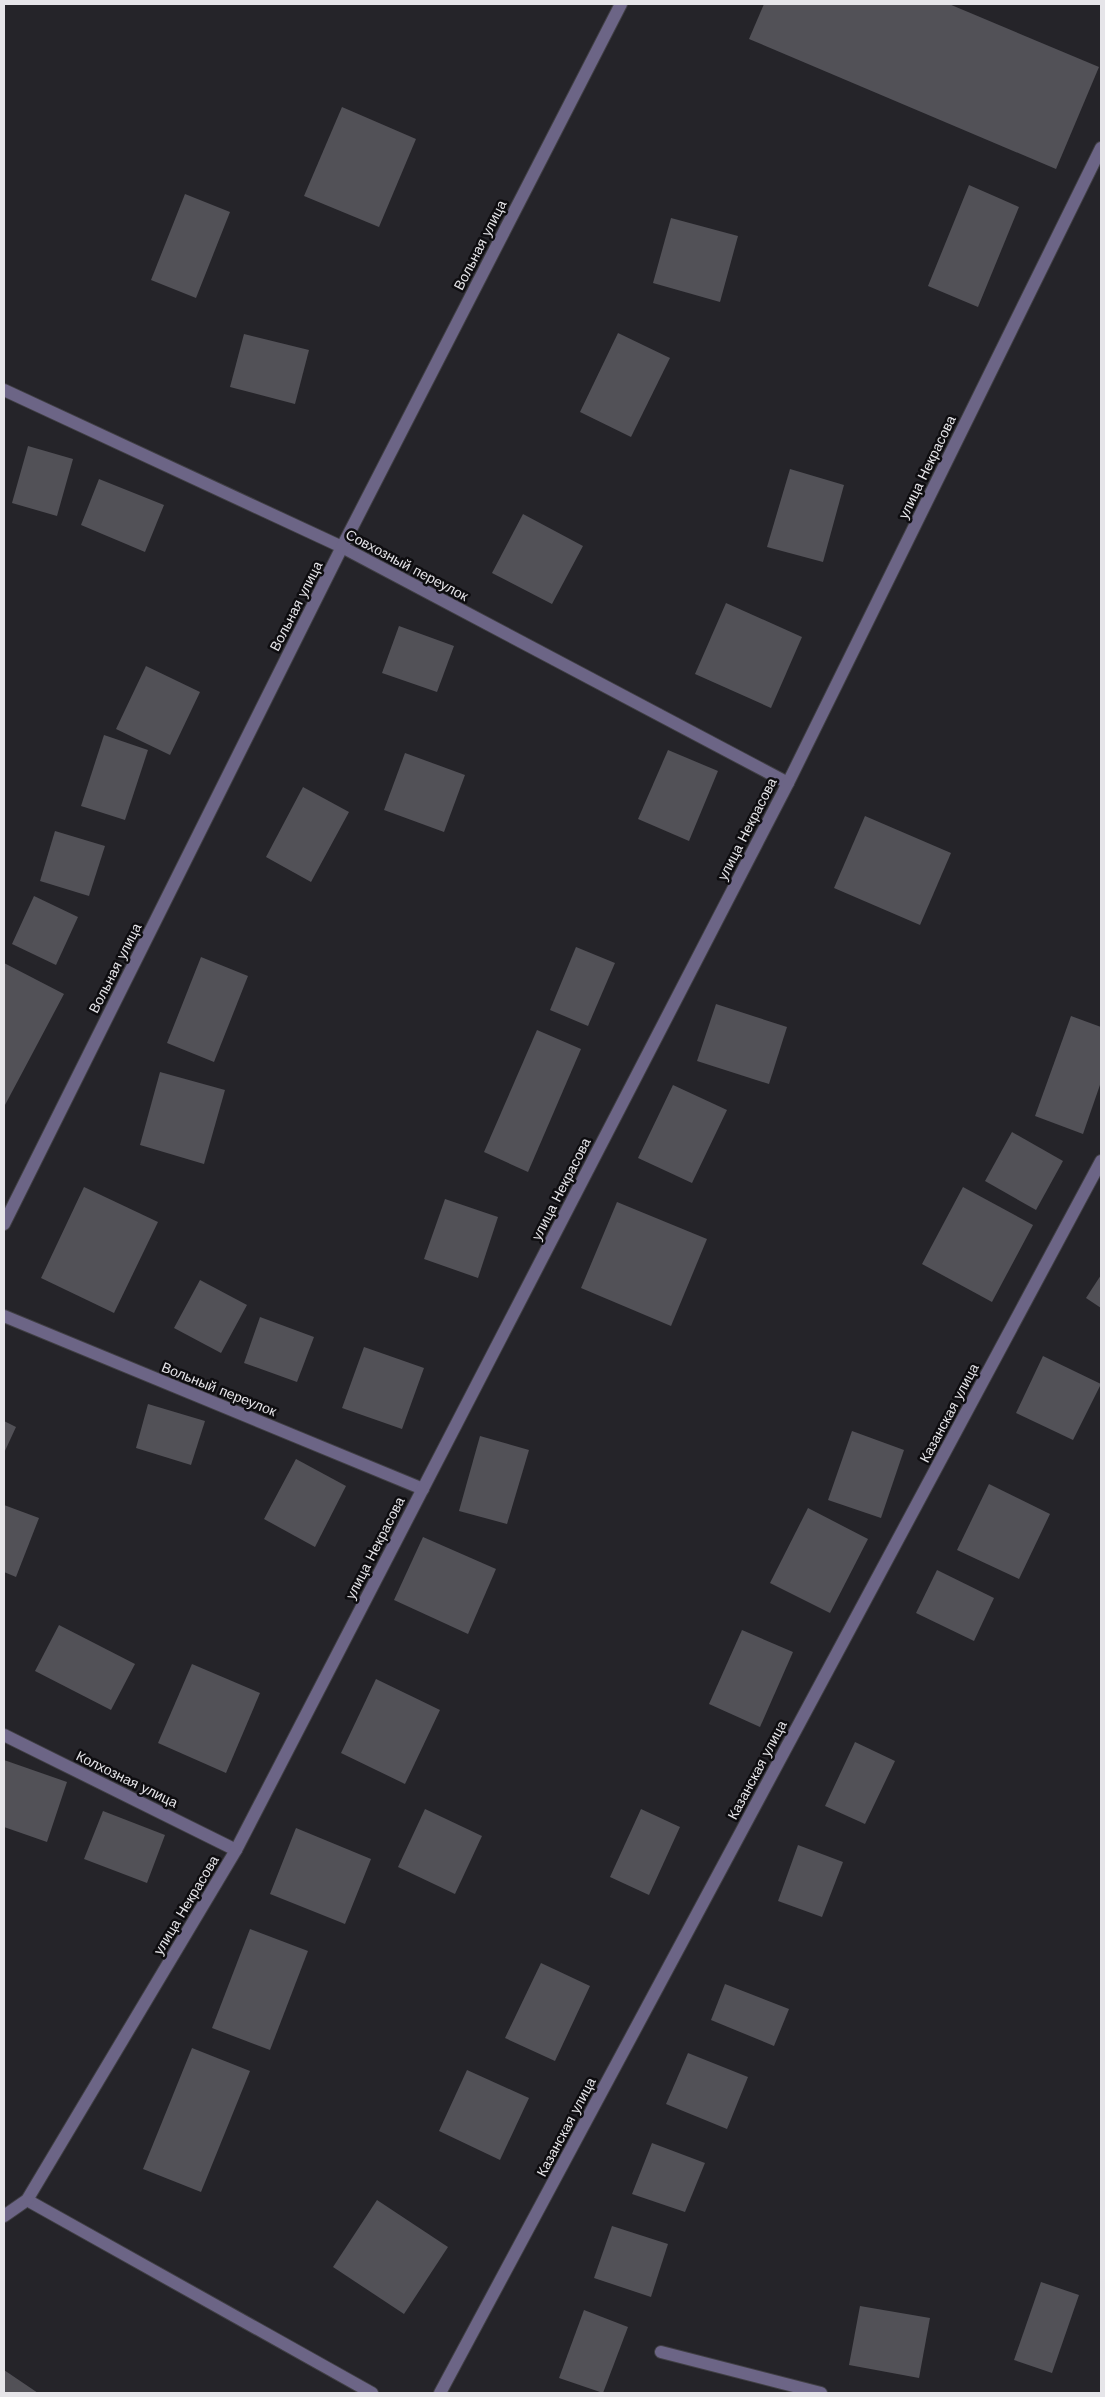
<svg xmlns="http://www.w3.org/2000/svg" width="1105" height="2397" font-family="'Work Sans',sans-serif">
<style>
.building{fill:#525157}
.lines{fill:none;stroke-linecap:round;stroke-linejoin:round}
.minor-casing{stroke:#403f44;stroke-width:14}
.minor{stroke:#6c6586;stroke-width:12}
.labels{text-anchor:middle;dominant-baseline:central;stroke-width:5;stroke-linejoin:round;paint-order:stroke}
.street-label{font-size:14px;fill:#e6e5e9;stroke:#0e0d10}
</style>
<rect width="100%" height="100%" fill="#252429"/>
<g class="building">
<path d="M 764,4 L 949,4 L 1099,67 L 1056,169 L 749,39 Z"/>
<path d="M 342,107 L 416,139 L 379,227 L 304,196 Z"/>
<path d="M 969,185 L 1019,207 L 978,307 L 928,286 Z"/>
<path d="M 185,194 L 230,212 L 196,298 L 151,280 Z"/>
<path d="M 671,218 L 738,236 L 720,302 L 653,283 Z"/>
<path d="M 618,333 L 670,358 L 631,437 L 580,412 Z"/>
<path d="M 244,334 L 309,350 L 295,404 L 230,387 Z"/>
<path d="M 28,446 L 73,459 L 57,516 L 12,503 Z"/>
<path d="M 790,469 L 844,485 L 823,562 L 767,547 Z"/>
<path d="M 99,479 L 164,505 L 145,552 L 81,525 Z"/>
<path d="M 523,514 L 583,546 L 552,604 L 492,573 Z"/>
<path d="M 726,603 L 802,637 L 771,708 L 695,674 Z"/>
<path d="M 399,626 L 454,646 L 437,692 L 382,673 Z"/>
<path d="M 146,666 L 200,692 L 170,755 L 116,729 Z"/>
<path d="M 104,735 L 148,750 L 125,820 L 81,806 Z"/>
<path d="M 668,750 L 718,771 L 689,841 L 638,819 Z"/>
<path d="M 405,753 L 465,775 L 444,832 L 384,810 Z"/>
<path d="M 303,787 L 349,812 L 311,882 L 266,857 Z"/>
<path d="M 865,816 L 951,853 L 920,925 L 834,888 Z"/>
<path d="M 55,831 L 105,846 L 89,896 L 40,881 Z"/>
<path d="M 34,896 L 78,917 L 56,965 L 12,944 Z"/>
<path d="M 576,947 L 615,963 L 588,1026 L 550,1010 Z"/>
<path d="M 201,957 L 248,976 L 214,1062 L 167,1043 Z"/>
<path d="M 4,963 L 64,994 L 5,1105 L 4,1104 Z"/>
<path d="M 716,1004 L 787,1027 L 769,1084 L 697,1061 Z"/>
<path d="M 1071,1016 L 1101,1027 L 1101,1082 L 1083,1134 L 1035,1116 Z"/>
<path d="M 537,1030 L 581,1049 L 528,1172 L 484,1152 Z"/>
<path d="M 160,1072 L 225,1090 L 204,1164 L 140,1145 Z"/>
<path d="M 673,1085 L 727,1110 L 692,1183 L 638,1158 Z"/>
<path d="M 1012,1132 L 1063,1161 L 1036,1210 L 985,1181 Z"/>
<path d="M 84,1187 L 158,1222 L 114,1313 L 41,1278 Z"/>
<path d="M 963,1187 L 1033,1225 L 992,1302 L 922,1264 Z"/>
<path d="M 445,1199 L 498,1217 L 478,1278 L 424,1259 Z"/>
<path d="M 617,1202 L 707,1239 L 671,1326 L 581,1288 Z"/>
<path d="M 1101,1275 L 1101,1308 L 1086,1298 Z"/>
<path d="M 200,1280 L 247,1305 L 221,1353 L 174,1328 Z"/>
<path d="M 260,1317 L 314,1337 L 297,1382 L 244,1363 Z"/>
<path d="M 364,1347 L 424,1368 L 402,1429 L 342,1408 Z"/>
<path d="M 1043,1356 L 1101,1384 L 1073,1440 L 1016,1413 Z"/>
<path d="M 148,1404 L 205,1421 L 191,1465 L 136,1448 Z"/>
<path d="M 4,1421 L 16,1427 L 4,1453 Z"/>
<path d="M 852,1431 L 904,1450 L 881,1518 L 828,1500 Z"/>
<path d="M 480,1436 L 529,1450 L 507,1524 L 459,1511 Z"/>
<path d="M 296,1459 L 346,1486 L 315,1547 L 264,1519 Z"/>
<path d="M 989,1484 L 1050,1514 L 1019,1579 L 957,1550 Z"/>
<path d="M 4,1505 L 39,1518 L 16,1577 L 4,1572 Z"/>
<path d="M 808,1508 L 868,1539 L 830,1613 L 770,1583 Z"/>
<path d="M 423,1537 L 496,1569 L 468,1634 L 394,1600 Z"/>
<path d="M 937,1570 L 994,1598 L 974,1641 L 916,1613 Z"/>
<path d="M 59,1625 L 135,1664 L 111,1710 L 35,1671 Z"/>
<path d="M 742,1630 L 793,1652 L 760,1727 L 709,1704 Z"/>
<path d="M 192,1664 L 260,1693 L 226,1773 L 158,1743 Z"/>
<path d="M 376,1679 L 440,1710 L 405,1784 L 341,1753 Z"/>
<path d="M 855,1742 L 895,1761 L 865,1824 L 825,1806 Z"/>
<path d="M 4,1760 L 67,1782 L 47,1842 L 4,1827 Z"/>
<path d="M 425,1809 L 482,1836 L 455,1894 L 398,1867 Z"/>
<path d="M 641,1809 L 680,1827 L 649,1895 L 610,1877 Z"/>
<path d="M 103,1811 L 165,1835 L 147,1883 L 84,1859 Z"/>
<path d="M 296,1828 L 371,1859 L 345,1924 L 270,1894 Z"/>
<path d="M 798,1845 L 843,1862 L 822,1917 L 778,1901 Z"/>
<path d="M 250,1929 L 308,1951 L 270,2050 L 212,2028 Z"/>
<path d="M 541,1963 L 590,1986 L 555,2061 L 505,2038 Z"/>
<path d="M 725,1984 L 789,2009 L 774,2046 L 711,2020 Z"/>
<path d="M 192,2048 L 250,2071 L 201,2192 L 143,2169 Z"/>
<path d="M 688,2053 L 748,2077 L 727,2129 L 666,2104 Z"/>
<path d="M 467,2070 L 529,2098 L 500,2160 L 439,2131 Z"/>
<path d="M 652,2143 L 705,2163 L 685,2212 L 632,2194 Z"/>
<path d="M 377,2200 L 448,2247 L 404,2314 L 333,2267 Z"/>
<path d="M 612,2226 L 668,2244 L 651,2297 L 594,2278 Z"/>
<path d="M 1041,2282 L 1079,2295 L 1052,2373 L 1014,2360 Z"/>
<path d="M 860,2306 L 930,2318 L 919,2378 L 849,2365 Z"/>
<path d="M 584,2310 L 628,2327 L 603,2393 L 559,2378 Z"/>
<path d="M 4,2370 L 38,2393 L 4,2393 Z"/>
</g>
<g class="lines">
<defs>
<g id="minor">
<path d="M 4,390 L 342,547 L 788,783"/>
<path d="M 4,1224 L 342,547 L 621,4"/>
<path d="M 4,1316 L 423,1489"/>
<path d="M 4,1735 L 236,1850"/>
<path d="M 27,2200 L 372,2393"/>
<path d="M 4,2216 L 27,2200 L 236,1850 L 788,783 L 1101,148"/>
<path d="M 661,2352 L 821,2393"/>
<path d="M 440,2393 L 1101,1161"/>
</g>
</defs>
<use href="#minor" class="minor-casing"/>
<use href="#minor" class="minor"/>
</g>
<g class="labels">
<g class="street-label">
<text transform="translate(480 245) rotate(-63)">Вольная улица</text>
<text transform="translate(927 467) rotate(-64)">улица Некрасова</text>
<text transform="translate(407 565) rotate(28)">Совхозный переулок</text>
<text transform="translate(296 606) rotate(-63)">Вольная улица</text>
<text transform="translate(747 829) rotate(-63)">улица Некрасова</text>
<text transform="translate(115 968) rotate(-63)">Вольная улица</text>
<text transform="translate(561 1189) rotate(-63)">улица Некрасова</text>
<text transform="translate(219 1389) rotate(22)">Вольный переулок</text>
<text transform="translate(949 1413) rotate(-62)">Казанская улица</text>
<text transform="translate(375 1548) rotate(-63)">улица Некрасова</text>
<text transform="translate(757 1770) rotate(-62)">Казанская улица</text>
<text transform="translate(127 1779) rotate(26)">Колхозная улица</text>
<text transform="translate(186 1905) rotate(-59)">улица Некрасова</text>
<text transform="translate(566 2127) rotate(-62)">Казанская улица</text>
</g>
</g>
<rect width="1105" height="2397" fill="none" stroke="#e6e5e9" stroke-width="10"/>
</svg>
